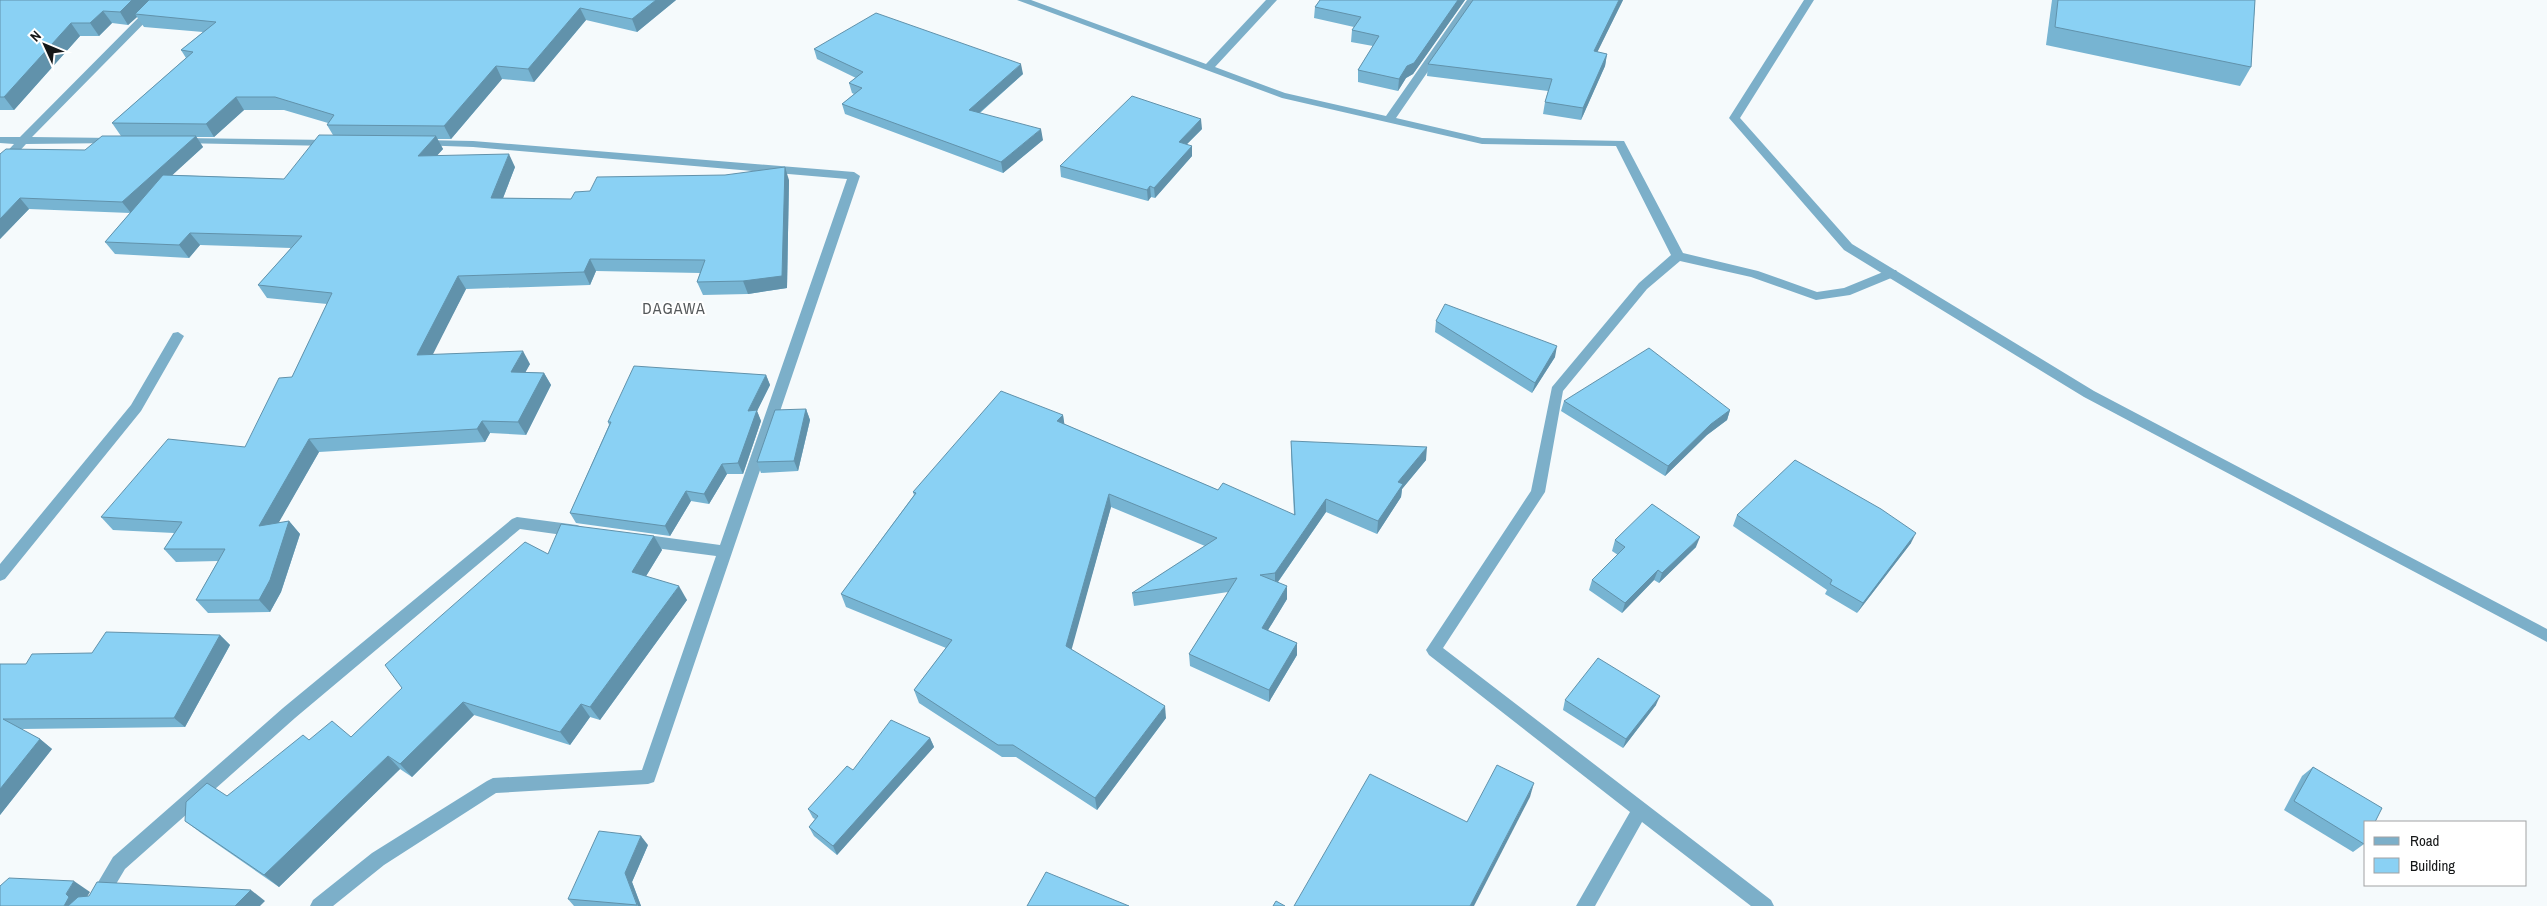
<svg xmlns="http://www.w3.org/2000/svg" width="2547" height="906" font-family="'Archivo Narrow',sans-serif">
<style>
.lines{fill:none;stroke-linecap:round;stroke-linejoin:round}
.minor{fill:#7cafc9;fill-rule:evenodd}
.tertiary{fill:#7cafc9;fill-rule:evenodd}
.wall{fill:#77b4d2;fill-rule:evenodd}
.shaded-wall{fill:#6192ab}
.building{fill:#8ad1f4;stroke:#6192ab}
.labels{text-anchor:middle;dominant-baseline:central;stroke-width:4;stroke-linejoin:round;paint-order:stroke}
.quarter-label{font-size:16px;letter-spacing:1px;fill:#55595b;stroke:#fff}
</style>
<rect width="100%" height="100%" fill="#f5fafc"/>
<g class="lines">
<g class="minor">
<path d="M 156,0 L 167,0 L 32,137 L 114,138 L 120,141 L 118,143 L 26,144 L 4,168 L 0,170 L 0,159 L 14,144 L 0,143 L 0,137 L 20,137 Z"/>
<path d="M 1017,0 L 1031,0 L 1206,64 L 1266,0 L 1277,0 L 1215,67 L 1285,93 L 1386,116 L 1467,0 L 1477,0 L 1396,118 L 1482,138 L 1624,141 L 1683,253 L 1758,271 L 1817,292 L 1844,288 L 1888,270 L 1896,270 L 1898,273 L 1896,276 L 1850,295 L 1816,300 L 1751,277 L 1680,261 L 1647,289 L 1563,391 L 1545,492 L 1443,648 L 1771,900 L 1774,906 L 1751,906 L 1642,822 L 1595,906 L 1576,906 L 1630,812 L 1429,655 L 1426,650 L 1531,491 L 1552,387 L 1639,283 L 1671,255 L 1616,146 L 1482,144 L 1282,98 Z"/>
<path d="M 181,138 L 332,140 L 338,143 L 332,146 L 177,143 L 177,139 Z"/>
<path d="M 421,140 L 473,141 L 854,172 L 860,176 L 654,782 L 648,784 L 496,793 L 384,865 L 333,906 L 310,906 L 313,900 L 372,853 L 487,781 L 493,778 L 642,770 L 716,556 L 640,546 L 635,544 L 633,540 L 635,536 L 640,534 L 720,545 L 847,179 L 473,147 L 417,145 L 417,141 Z"/>
<path d="M 178,332 L 184,336 L 141,411 L 5,579 L 0,581 L 0,564 L 131,405 L 173,333 Z"/>
<path d="M 517,517 L 577,525 L 582,527 L 584,531 L 582,535 L 577,537 L 520,529 L 295,718 L 125,869 L 103,906 L 84,906 L 113,857 L 283,708 L 512,519 Z"/>
</g>
<path class="tertiary" d="M 1804,0 L 1814,0 L 1740,118 L 1852,244 L 2094,391 L 2547,629 L 2547,642 L 2084,397 L 1844,250 L 1729,118 Z"/>
</g>
<g class="wall">
<path d="M 0,0 L 676,0 L 637,32 L 586,20 L 534,82 L 502,79 L 451,139 L 437,139 L 443,149 L 436,156 L 515,167 L 503,198 L 571,199 L 590,191 L 789,180 L 787,288 L 748,294 L 703,295 L 697,282 L 700,273 L 596,271 L 590,285 L 466,289 L 432,354 L 530,364 L 525,372 L 544,373 L 551,385 L 526,435 L 490,433 L 485,442 L 319,452 L 278,523 L 289,521 L 300,534 L 281,592 L 270,612 L 208,613 L 196,600 L 218,561 L 176,562 L 164,549 L 174,533 L 113,530 L 101,517 L 245,447 L 292,377 L 327,304 L 267,298 L 258,285 L 291,248 L 200,245 L 189,258 L 115,254 L 105,242 L 130,213 L 29,209 L 0,239 L 0,154 L 85,150 L 121,136 L 112,123 L 186,58 L 181,50 L 203,32 L 144,27 L 137,17 L 128,25 L 112,23 L 99,36 L 80,36 L 14,110 L 0,110 ZM 244,110 L 284,110 L 328,123 L 327,125 L 333,135 L 284,179 L 172,175 L 203,147 L 196,137 L 214,137 Z"/>
<path d="M 1320,0 L 1465,0 L 1413,74 L 1406,78 L 1398,91 L 1358,82 L 1358,70 L 1373,46 L 1351,42 L 1352,30 L 1354,27 L 1314,18 L 1315,7 Z"/>
<path d="M 1473,0 L 1623,0 L 1597,52 L 1607,54 L 1605,66 L 1581,120 L 1543,114 L 1545,102 L 1548,91 L 1427,76 L 1428,64 Z"/>
<path d="M 2052,0 L 2255,0 L 2251,67 L 2240,86 L 2046,45 Z"/>
<path d="M 814,49 L 1023,74 L 980,113 L 1043,140 L 1003,173 L 845,114 L 842,104 L 854,94 L 852,93 L 849,83 L 856,78 L 817,59 Z"/>
<path d="M 1202,129 L 1187,144 L 1192,156 L 1155,198 L 1151,197 L 1148,201 L 1061,177 L 1060,166 Z"/>
<path d="M 1436,321 L 1555,357 L 1532,393 L 1435,332 Z"/>
<path d="M 766,375 L 770,385 L 757,411 L 761,421 L 743,474 L 727,474 L 709,504 L 691,501 L 670,536 L 576,523 L 570,513 L 609,425 L 608,422 Z"/>
<path d="M 1564,401 L 1730,410 L 1727,420 L 1707,435 L 1665,476 L 1561,411 Z"/>
<path d="M 806,409 L 810,420 L 798,471 L 761,473 L 757,462 Z"/>
<path d="M 1063,415 L 1064,424 L 1218,490 L 1294,515 L 1291,454 L 1291,441 L 1426,460 L 1402,489 L 1401,497 L 1377,534 L 1326,512 L 1278,582 L 1287,599 L 1268,630 L 1297,643 L 1297,655 L 1269,702 L 1190,666 L 1189,654 L 1228,592 L 1134,606 L 1132,593 L 1205,546 L 1111,507 L 1071,649 L 1166,718 L 1097,810 L 1016,757 L 1002,757 L 919,703 L 914,690 L 946,648 L 846,607 L 841,594 L 914,495 L 913,492 Z"/>
<path d="M 1737,515 L 1911,543 L 1857,613 L 1825,594 L 1827,590 L 1733,526 Z"/>
<path d="M 654,536 L 662,550 L 646,576 L 687,600 L 600,720 L 590,717 L 570,745 L 474,715 L 412,777 L 400,769 L 279,887 L 201,833 L 185,821 L 227,796 L 309,740 L 351,737 L 548,554 Z"/>
<path d="M 1615,540 L 1696,547 L 1659,583 L 1654,580 L 1622,613 L 1589,590 L 1592,580 L 1618,555 L 1612,551 Z"/>
<path d="M 220,635 L 230,645 L 185,727 L 20,729 L 40,739 L 52,749 L 0,815 L 0,664 L 26,664 L 92,653 Z"/>
<path d="M 1565,700 L 1656,705 L 1623,748 L 1563,710 Z"/>
<path d="M 930,738 L 934,747 L 837,855 L 814,836 L 809,827 L 815,819 L 813,818 L 808,809 L 853,770 Z"/>
<path d="M 2313,767 L 2364,844 L 2353,852 L 2284,810 L 2302,776 Z"/>
<path d="M 648,845 L 632,882 L 641,906 L 574,906 L 568,899 Z"/>
</g>
<g class="shaded-wall">
<path d="M 132,0 L 153,0 L 135,14 L 137,17 L 128,25 L 120,12 Z"/>
<path d="M 656,0 L 676,0 L 637,32 L 632,19 Z"/>
<path d="M 1458,0 L 1465,0 L 1413,74 L 1406,78 L 1398,91 L 1399,79 L 1407,66 Z"/>
<path d="M 1619,0 L 1623,0 L 1592,63 L 1594,51 Z"/>
<path d="M 580,8 L 586,20 L 534,82 L 528,69 Z"/>
<path d="M 103,11 L 112,23 L 99,36 L 90,23 Z"/>
<path d="M 71,23 L 80,36 L 14,110 L 4,97 Z"/>
<path d="M 1607,54 L 1605,66 L 1581,120 L 1583,108 Z"/>
<path d="M 1021,64 L 1023,74 L 971,120 L 969,110 Z"/>
<path d="M 496,66 L 502,79 L 451,139 L 444,126 Z"/>
<path d="M 236,97 L 244,110 L 214,137 L 206,124 Z"/>
<path d="M 1201,119 L 1202,129 L 1179,152 L 1179,142 Z"/>
<path d="M 1041,129 L 1043,140 L 1003,173 L 1001,162 Z"/>
<path d="M 196,136 L 203,147 L 131,213 L 122,202 Z"/>
<path d="M 436,136 L 443,149 L 425,169 L 418,156 Z"/>
<path d="M 1192,146 L 1192,156 L 1155,198 L 1154,188 Z"/>
<path d="M 509,154 L 515,167 L 498,211 L 491,198 Z"/>
<path d="M 785,167 L 789,180 L 787,288 L 748,294 L 743,281 Z"/>
<path d="M 1150,186 L 1151,197 L 1148,201 L 1147,190 Z"/>
<path d="M 20,198 L 29,209 L 0,239 L 0,219 Z"/>
<path d="M 190,233 L 200,245 L 189,258 L 179,245 Z"/>
<path d="M 590,259 L 596,271 L 590,285 L 584,272 Z"/>
<path d="M 458,276 L 466,289 L 426,368 L 417,355 Z"/>
<path d="M 1557,346 L 1555,357 L 1532,393 L 1535,383 Z"/>
<path d="M 523,351 L 530,364 L 519,384 L 511,372 Z"/>
<path d="M 544,373 L 551,385 L 526,435 L 518,422 Z"/>
<path d="M 766,375 L 770,385 L 757,411 L 761,421 L 743,474 L 738,463 L 748,411 Z"/>
<path d="M 806,409 L 810,420 L 798,471 L 794,461 Z"/>
<path d="M 1730,410 L 1727,420 L 1707,435 L 1665,476 L 1668,466 L 1711,424 Z"/>
<path d="M 1063,415 L 1065,428 L 1057,421 Z"/>
<path d="M 482,421 L 490,433 L 485,442 L 477,429 Z"/>
<path d="M 309,439 L 319,452 L 270,538 L 259,526 Z"/>
<path d="M 1427,447 L 1426,460 L 1402,489 L 1401,497 L 1377,534 L 1378,521 L 1398,482 Z"/>
<path d="M 722,464 L 727,474 L 709,504 L 704,494 Z"/>
<path d="M 686,491 L 691,501 L 670,536 L 665,526 Z"/>
<path d="M 1109,494 L 1111,507 L 1069,659 L 1066,646 Z"/>
<path d="M 1326,499 L 1326,512 L 1275,586 L 1275,573 Z"/>
<path d="M 289,521 L 300,534 L 281,592 L 270,612 L 259,600 Z"/>
<path d="M 1916,533 L 1911,543 L 1857,613 L 1863,603 Z"/>
<path d="M 654,536 L 662,550 L 640,586 L 632,572 Z"/>
<path d="M 1700,537 L 1696,547 L 1659,583 L 1662,573 Z"/>
<path d="M 1658,570 L 1654,580 L 1622,613 L 1625,603 Z"/>
<path d="M 679,586 L 687,600 L 600,720 L 590,707 Z"/>
<path d="M 1287,586 L 1287,599 L 1262,640 L 1262,628 Z"/>
<path d="M 220,635 L 230,645 L 185,727 L 174,718 Z"/>
<path d="M 1297,643 L 1297,655 L 1269,702 L 1269,690 Z"/>
<path d="M 1660,696 L 1656,705 L 1623,748 L 1626,739 Z"/>
<path d="M 463,702 L 474,715 L 412,777 L 400,764 Z"/>
<path d="M 581,704 L 590,717 L 570,745 L 560,732 Z"/>
<path d="M 1165,706 L 1166,718 L 1097,810 L 1095,798 Z"/>
<path d="M 930,738 L 934,747 L 837,855 L 833,846 Z"/>
<path d="M 40,739 L 52,749 L 0,815 L 0,789 Z"/>
<path d="M 388,756 L 400,769 L 279,887 L 264,875 Z"/>
<path d="M 1534,783 L 1530,797 L 1474,906 L 1470,906 Z"/>
<path d="M 641,836 L 648,845 L 632,882 L 641,906 L 638,906 L 625,873 Z"/>
<path d="M 74,881 L 90,892 L 82,905 L 83,906 L 64,906 L 66,894 Z"/>
<path d="M 251,890 L 265,901 L 260,906 L 235,906 Z"/>
</g>
<g class="building">
<path d="M 0,0 L 132,0 L 120,12 L 103,11 L 90,23 L 71,23 L 4,97 L 0,97 Z"/>
<path d="M 149,0 L 656,0 L 632,19 L 580,8 L 528,69 L 496,66 L 444,126 L 327,125 L 334,115 L 275,97 L 236,97 L 206,124 L 112,123 L 193,52 L 181,50 L 216,22 L 135,14 Z"/>
<path d="M 1320,0 L 1458,0 L 1414,63 L 1407,66 L 1399,79 L 1358,70 L 1379,36 L 1352,30 L 1361,17 L 1315,7 Z"/>
<path d="M 1473,0 L 1619,0 L 1594,51 L 1607,54 L 1583,108 L 1545,102 L 1552,79 L 1428,64 Z"/>
<path d="M 2058,0 L 2255,0 L 2251,67 L 2055,27 Z"/>
<path d="M 876,13 L 1021,64 L 969,110 L 1041,129 L 1001,162 L 842,104 L 862,88 L 849,83 L 863,72 L 814,49 Z"/>
<path d="M 1132,96 L 1201,119 L 1179,142 L 1192,146 L 1154,188 L 1150,186 L 1147,190 L 1060,166 Z"/>
<path d="M 319,135 L 436,136 L 418,156 L 509,154 L 491,198 L 571,199 L 575,192 L 590,191 L 597,177 L 725,175 L 785,167 L 782,276 L 743,281 L 697,282 L 705,260 L 590,259 L 584,272 L 458,276 L 417,355 L 523,351 L 511,372 L 544,373 L 518,422 L 482,421 L 477,429 L 309,439 L 259,526 L 289,521 L 270,580 L 259,600 L 196,600 L 225,549 L 164,549 L 182,522 L 101,517 L 168,439 L 245,447 L 279,378 L 292,377 L 332,293 L 258,285 L 302,236 L 190,233 L 179,245 L 105,242 L 163,175 L 284,179 Z"/>
<path d="M 102,136 L 196,136 L 122,202 L 20,198 L 0,219 L 0,154 L 6,149 L 85,150 Z"/>
<path d="M 1445,304 L 1557,346 L 1535,383 L 1436,321 Z"/>
<path d="M 1649,348 L 1730,410 L 1711,424 L 1668,466 L 1564,401 Z"/>
<path d="M 634,366 L 766,375 L 748,411 L 757,410 L 738,463 L 722,464 L 704,494 L 686,491 L 665,526 L 570,513 L 611,422 L 608,422 Z"/>
<path d="M 1001,391 L 1063,415 L 1057,421 L 1218,490 L 1223,483 L 1295,515 L 1291,441 L 1427,447 L 1398,482 L 1403,484 L 1378,521 L 1326,499 L 1275,573 L 1260,575 L 1287,586 L 1262,628 L 1297,643 L 1269,690 L 1189,654 L 1237,578 L 1132,593 L 1217,538 L 1109,494 L 1066,646 L 1165,706 L 1095,798 L 1013,745 L 998,745 L 914,690 L 952,640 L 841,594 L 916,493 L 913,492 Z"/>
<path d="M 806,409 L 794,461 L 757,462 L 775,410 Z"/>
<path d="M 1795,460 L 1881,509 L 1916,533 L 1863,603 L 1830,584 L 1832,580 L 1737,515 Z"/>
<path d="M 1652,504 L 1700,537 L 1662,573 L 1658,570 L 1625,603 L 1592,580 L 1625,547 L 1615,540 Z"/>
<path d="M 561,524 L 654,536 L 632,572 L 679,586 L 590,707 L 581,704 L 560,732 L 463,702 L 400,764 L 388,756 L 264,875 L 185,821 L 186,802 L 207,783 L 227,796 L 303,735 L 309,740 L 332,721 L 351,737 L 402,688 L 385,665 L 525,542 L 548,554 Z"/>
<path d="M 106,632 L 220,635 L 174,718 L 3,719 L 40,739 L 0,789 L 0,664 L 26,664 L 32,654 L 92,653 Z"/>
<path d="M 1598,658 L 1660,696 L 1626,739 L 1565,700 Z"/>
<path d="M 891,720 L 930,738 L 833,846 L 809,827 L 818,816 L 808,809 L 847,766 L 853,770 Z"/>
<path d="M 1497,765 L 1534,783 L 1470,906 L 1294,906 L 1370,774 L 1467,822 Z"/>
<path d="M 2313,767 L 2382,808 L 2375,822 L 2366,822 L 2366,840 L 2364,844 L 2294,801 Z"/>
<path d="M 599,831 L 641,836 L 625,873 L 637,905 L 568,899 Z"/>
<path d="M 1046,872 L 1129,906 L 1027,906 Z"/>
<path d="M 9,878 L 74,881 L 66,894 L 69,897 L 64,906 L 0,906 L 0,886 Z"/>
<path d="M 97,882 L 251,890 L 235,906 L 68,906 L 78,897 L 89,896 Z"/>
<path d="M 1276,901 L 1285,906 L 1273,906 Z"/>
</g>
<g class="labels">
<g class="quarter-label">
<text x="674" y="308">DAGAWA</text>
</g>
</g>
<rect x="2364" y="821" width="162" height="65" fill="#ffffff" stroke="#a1a2a3"/>
<rect x="2374" y="837" width="25" height="8" fill="#7cafc9" stroke="#a1a2a3"/>
<text x="2410" y="846" font-size="15" fill="#151718">Road</text>
<rect x="2374" y="858" width="25" height="15" fill="#8ad1f4" stroke="#a1a2a3"/>
<text x="2410" y="871" font-size="15" fill="#151718">Building</text>
<g transform="translate(45 45) rotate(314)" stroke="#ffffff" stroke-width="4" paint-order="stroke">
<path d="M0-4L9 19L0 12L-9 19Z" fill="#151718"/>
<text y="-8" font-size="14" font-weight="bold" text-anchor="middle" fill="#151718">N</text>
</g>
</svg>
